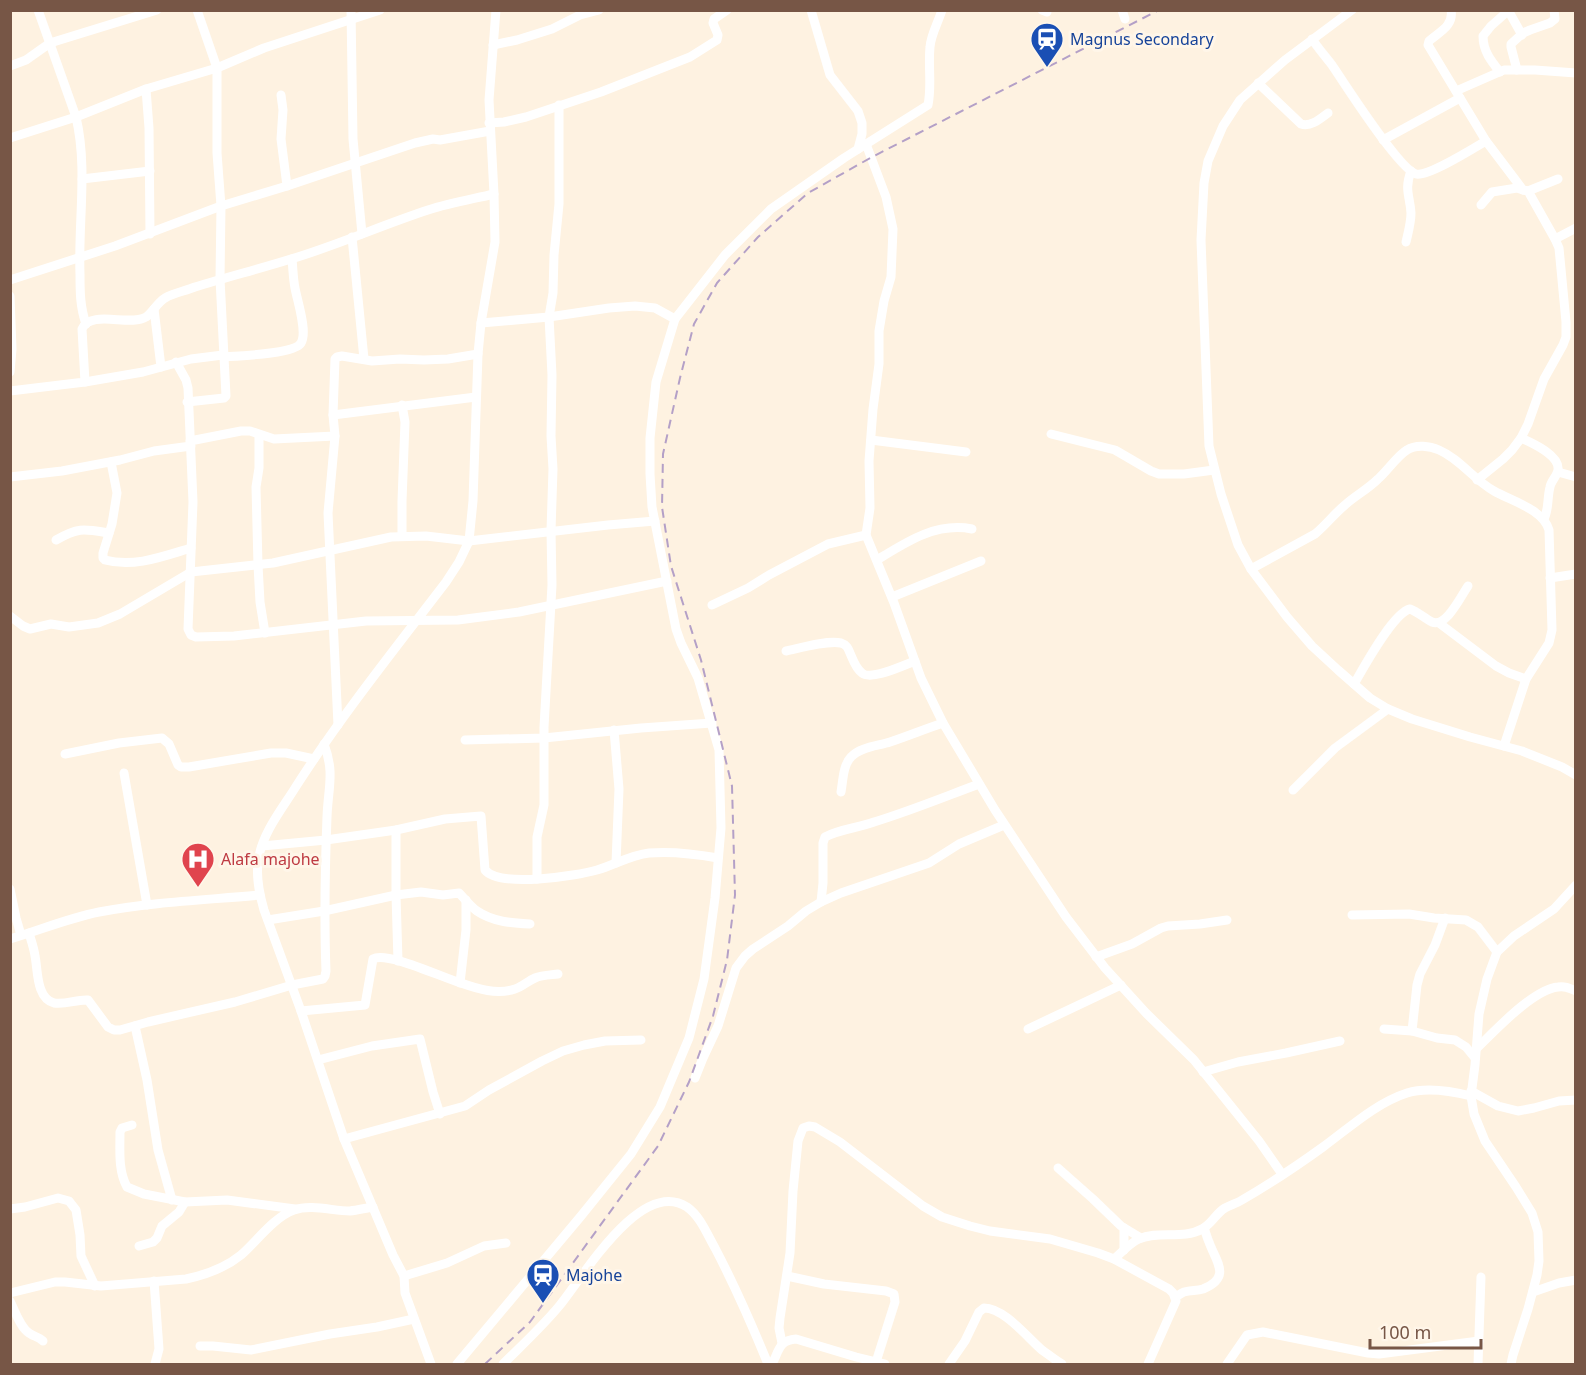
<svg xmlns="http://www.w3.org/2000/svg" width="1586" height="1375" font-family="'Noto Sans',sans-serif">
<style>
.lines{fill:none;stroke-linecap:round;stroke-linejoin:round}
.minor{stroke:#fff;stroke-width:9}
.rail{stroke:#b4a0c7;stroke-width:2;stroke-dasharray:9 6;stroke-linecap:butt}
.labels{text-anchor:middle;dominant-baseline:central;stroke-width:6;stroke-linejoin:round;paint-order:stroke}
.transit-label{font-size:16px;fill:#164399;stroke:#fff6e9;text-anchor:start}
.health-label{font-size:16px;fill:#be3a42;stroke:#fff6e9;text-anchor:start}
</style>
<rect width="100%" height="100%" fill="#fef2e1"/>
<g class="lines">
<g class="minor">
<path d="M 38,10 L 76,117 C 88,168 78,221 80,274 C 80,291 80,307 86,324"/>
<path d="M 351,10 L 353,139 L 362,234"/>
<path d="M 811,10 L 830,75 L 858,111 L 862,123 L 862,134 L 858,149"/>
<path d="M 1042,10 L 1047,12"/>
<path d="M 1122,10 L 1125,19"/>
<path d="M 1352,10 L 1285,60 L 1240,100 L 1223,126 L 1208,161 L 1204,183 L 1201,240 L 1209,446 L 1221,494 L 1238,545 L 1251,569 L 1287,617 L 1312,646 L 1338,670 L 1370,698 L 1388,709 L 1412,719 L 1470,737 L 1522,751 L 1562,767 L 1576,775"/>
<path d="M 1451,10 C 1454,26 1439,32 1429,41 L 1428,45 L 1486,141 L 1517,182 L 1523,190 L 1528,191 L 1555,239 L 1559,248 L 1566,322 L 1566,337 L 1563,345 L 1544,379 L 1528,424 L 1521,438 L 1512,450 L 1503,459 L 1477,480"/>
<path d="M 1508,10 L 1522,35"/>
<path d="M 1312,39 C 1318,48 1325,56 1332,65 C 1344,83 1399,169 1416,174 C 1428,177 1474,148 1486,141"/>
<path d="M 493,45 L 517,40 L 552,29 L 580,15 L 599,10"/>
<path d="M 10,66 L 26,60 L 50,43 L 157,10"/>
<path d="M 1517,70 L 1511,47 L 1511,44 L 1523,33 L 1530,30 L 1550,23 L 1555,19 L 1554,10"/>
<path d="M 1500,72 C 1491,61 1483,51 1483,36 L 1491,26 L 1508,11"/>
<path d="M 1258,83 L 1301,124 C 1311,127 1320,119 1328,113"/>
<path d="M 146,89 L 149,128 L 150,234"/>
<path d="M 1456,91 L 1504,70 L 1535,70 L 1576,73"/>
<path d="M 281,95 L 283,110 L 281,139 L 287,186"/>
<path d="M 489,123 L 504,122 L 526,117 L 601,92 L 690,57 L 717,40 L 718,35 L 713,23 L 714,19 L 727,10"/>
<path d="M 10,138 L 76,117 L 146,89 L 217,68 L 264,48 L 380,10"/>
<path d="M 1383,140 L 1460,98"/>
<path d="M 866,144 L 886,197 L 893,229 L 891,277 L 884,301 L 879,331 L 879,364 L 873,409 L 869,461 L 870,508 L 866,535 L 894,603 L 921,678 L 943,723 L 995,810 L 1066,917 L 1105,968 L 1146,1013 L 1194,1060 L 1259,1141 L 1282,1174"/>
<path d="M 82,179 L 150,171"/>
<path d="M 1528,191 L 1558,179"/>
<path d="M 1481,205 L 1492,192 L 1517,188 L 1523,190"/>
<path d="M 352,237 L 364,359"/>
<path d="M 1555,239 L 1576,228"/>
<path d="M 1406,242 C 1408,233 1411,223 1411,213 C 1410,196 1404,190 1411,171"/>
<path d="M 10,280 L 115,246 L 221,206 L 287,186 L 415,143 L 433,139 L 440,140 L 490,131"/>
<path d="M 10,296 L 12,349 L 10,372"/>
<path d="M 154,309 L 161,367"/>
<path d="M 481,323 L 549,317 L 609,308 L 635,306 L 655,308 L 675,319"/>
<path d="M 223,357 C 237,356 295,354 301,343 C 308,332 297,300 295,288 C 293,278 293,269 292,259"/>
<path d="M 176,362 L 186,380 L 188,388 L 193,502 L 188,629 L 191,635 L 196,637 L 234,636 L 366,621 L 458,620 L 519,612 L 667,581"/>
<path d="M 85,382 L 143,372 L 191,359 L 223,355"/>
<path d="M 10,391 L 85,382 L 82,329 C 91,309 130,327 146,317 C 153,312 157,303 165,298 C 174,293 185,291 195,287 C 227,277 259,269 291,259 C 338,245 382,225 428,210 C 450,203 473,199 494,194"/>
<path d="M 187,402 L 224,398 L 226,396 L 220,279 L 221,206 L 217,153 L 217,68 L 197,10"/>
<path d="M 402,405 L 405,422 L 402,501 L 402,536"/>
<path d="M 333,415 L 476,397"/>
<path d="M 1051,434 L 1115,450 L 1151,471 L 1159,474 L 1184,474 L 1214,470"/>
<path d="M 259,435 L 259,468 L 256,487 L 258,565 L 260,602 L 265,633"/>
<path d="M 1521,438 C 1532,443 1560,455 1558,470 C 1557,476 1551,481 1550,487 C 1547,499 1549,509 1544,519"/>
<path d="M 871,440 L 966,452"/>
<path d="M 190,441 L 241,431 L 250,431 L 274,439 L 335,436"/>
<path d="M 111,462 L 117,493 L 112,524 L 103,553 L 103,558 L 105,560 C 134,568 164,556 191,548"/>
<path d="M 1558,472 L 1576,477"/>
<path d="M 10,477 L 62,471 L 120,460 L 154,451 L 191,446"/>
<path d="M 56,540 C 79,527 84,529 109,533"/>
<path d="M 877,560 C 906,542 936,522 972,529"/>
<path d="M 1251,569 L 1315,534 C 1326,525 1334,514 1345,505 C 1355,496 1368,489 1378,479 C 1387,471 1398,455 1407,450 C 1416,444 1430,446 1439,450 C 1460,459 1474,480 1494,491 C 1511,501 1543,509 1549,530 L 1552,630 L 1549,643 L 1526,679 L 1504,746"/>
<path d="M 1550,578 L 1576,574"/>
<path d="M 892,597 L 981,561"/>
<path d="M 712,605 L 748,588 L 769,575 L 828,544 L 866,535"/>
<path d="M 10,616 L 23,626 L 30,629 L 51,624 L 69,627 L 98,623 L 120,614 L 191,572 L 273,563 L 391,537 L 426,536 L 469,541 L 608,525 L 655,521"/>
<path d="M 1439,623 L 1496,666 L 1509,673 L 1526,679"/>
<path d="M 786,651 C 800,648 827,640 841,643 C 847,645 848,648 850,653 C 853,660 856,669 862,673 C 871,681 904,665 915,661"/>
<path d="M 1354,684 C 1364,667 1393,613 1410,609 C 1418,612 1424,618 1432,622 C 1446,628 1461,596 1468,586"/>
<path d="M 338,725 L 328,513 L 335,436 L 333,415 L 335,359 L 337,357 L 342,356 L 372,361 L 400,359 L 424,360 L 448,359 L 478,354"/>
<path d="M 614,730 L 619,789 L 616,863"/>
<path d="M 465,740 L 544,738 L 641,728 L 712,723"/>
<path d="M 65,754 L 119,743 L 162,738 L 169,744 L 178,765 L 181,767 L 189,767 L 271,753 L 286,753 L 314,759"/>
<path d="M 124,773 L 147,905"/>
<path d="M 1293,790 L 1335,748 L 1388,709"/>
<path d="M 841,792 C 843,781 843,765 851,757 C 860,747 878,746 890,742 C 908,736 925,729 943,723"/>
<path d="M 396,830 L 396,895 L 398,961"/>
<path d="M 262,846 L 326,840 L 396,830 L 445,819 L 481,816 L 485,870 C 500,888 576,876 597,870 C 614,865 631,855 649,853 C 672,851 696,854 718,858"/>
<path d="M 537,879 L 537,837 L 544,805 L 544,727 L 552,585 L 551,531 L 553,469 L 551,436 L 552,375 L 549,317 L 553,293 L 554,255 L 559,204 L 559,105"/>
<path d="M 10,889 L 16,918 L 21,935"/>
<path d="M 821,902 L 823,883 L 823,843 L 825,837 C 840,829 858,828 874,822 C 910,811 944,797 979,784"/>
<path d="M 1352,915 L 1409,914 L 1434,918 L 1466,920 L 1478,927 L 1497,952"/>
<path d="M 268,920 L 324,911 L 396,895 L 421,892 L 443,895 L 459,893 C 465,899 470,906 477,911 C 493,922 512,923 530,924"/>
<path d="M 29,933 C 31,940 34,948 35,956 C 38,970 36,998 54,1003 C 66,1005 77,999 88,1000 L 108,1027 L 114,1030 L 120,1030 L 148,1022 L 235,1002 L 292,985 L 323,979 L 325,976 L 326,971 C 324,920 325,869 327,817 C 328,788 335,773 324,744"/>
<path d="M 10,939 C 40,930 69,918 99,912 C 152,902 206,900 260,895"/>
<path d="M 1096,957 L 1132,944 L 1161,928 L 1168,926 L 1200,924 L 1227,920"/>
<path d="M 460,983 L 466,930 L 466,900"/>
<path d="M 301,1011 L 365,1005 L 373,959 C 387,951 443,978 461,983 C 478,989 497,995 515,989 C 522,987 528,981 535,978 C 542,975 550,975 558,974"/>
<path d="M 135,1026 L 147,1080 L 158,1150 L 172,1200"/>
<path d="M 1028,1029 L 1121,985"/>
<path d="M 1384,1029 L 1412,1031 L 1437,1038 L 1455,1040 L 1466,1047 L 1475,1058"/>
<path d="M 1412,1031 L 1417,985 L 1420,974 L 1435,945 L 1445,918"/>
<path d="M 1476,1049 C 1495,1031 1532,990 1558,987 C 1565,986 1569,988 1576,991"/>
<path d="M 318,1060 L 372,1046 L 420,1039 L 433,1092 L 440,1114"/>
<path d="M 1203,1072 L 1238,1062 L 1286,1053 L 1340,1041"/>
<path d="M 695,1078 L 703,1058 L 718,1026 L 736,968 L 745,956 L 753,949 L 788,926 L 806,911 L 821,902 L 841,893 L 929,863 L 959,844 L 1004,825"/>
<path d="M 1471,1091 L 1498,1106 L 1518,1111 L 1534,1108 L 1559,1101 L 1576,1100"/>
<path d="M 132,1125 L 122,1128 L 120,1132 C 120,1150 118,1171 127,1187 L 144,1194 L 185,1202 L 227,1200 L 295,1209"/>
<path d="M 344,1139 L 465,1106 L 489,1090 L 542,1061 L 563,1051 L 584,1045 L 605,1041 L 641,1040"/>
<path d="M 1058,1168 L 1093,1199 L 1121,1226 L 1141,1238"/>
<path d="M 10,1209 L 25,1207 L 58,1198 L 69,1201 L 76,1210 L 80,1235 L 81,1256 L 95,1286"/>
<path d="M 139,1246 L 153,1242 L 157,1238 L 162,1226 L 179,1212 L 185,1202"/>
<path d="M 1124,1250 L 1124,1228"/>
<path d="M 1114,1259 C 1122,1252 1130,1243 1139,1239 C 1158,1230 1183,1240 1202,1229 C 1212,1224 1216,1213 1225,1208 C 1231,1205 1237,1203 1242,1200 C 1268,1185 1298,1165 1323,1147 C 1349,1128 1376,1103 1407,1093 C 1427,1087 1451,1091 1471,1096"/>
<path d="M 404,1276 L 447,1263 L 484,1246 L 506,1243"/>
<path d="M 787,1276 L 824,1284 L 886,1291 L 894,1294 L 895,1302 L 876,1362"/>
<path d="M 154,1281 L 159,1349 L 155,1364"/>
<path d="M 1533,1292 L 1559,1283 L 1576,1280"/>
<path d="M 10,1293 L 55,1282 L 65,1282 L 101,1286 L 186,1279 C 205,1275 225,1268 241,1255 C 257,1241 274,1217 294,1210 C 311,1204 333,1211 350,1211 C 358,1210 366,1208 373,1207"/>
<path d="M 1176,1297 C 1179,1295 1181,1293 1184,1292 C 1191,1290 1197,1291 1203,1289 C 1232,1277 1216,1262 1209,1242 C 1207,1238 1206,1233 1204,1228"/>
<path d="M 10,1301 C 15,1311 20,1327 29,1333 C 34,1337 38,1336 43,1341"/>
<path d="M 782,1343 L 779,1328 L 780,1318 L 790,1253 L 793,1191 L 798,1141 L 803,1128 L 809,1126 L 815,1127 L 840,1142 L 923,1206 L 942,1217 L 970,1226 L 990,1231 L 1050,1239 L 1098,1253 L 1114,1259 L 1169,1289 L 1173,1293 L 1176,1301 L 1148,1364"/>
<path d="M 200,1346 L 213,1346 L 251,1350 L 330,1334 L 377,1327 L 414,1319"/>
<path d="M 431,1364 L 405,1293 L 404,1276 L 393,1255 L 344,1139 L 301,1011 L 264,910 C 259,893 255,874 259,856 C 264,831 282,809 295,788 C 341,716 394,650 446,582 L 459,562 L 469,541 L 473,501 L 478,354 L 481,323 L 495,242 L 494,194 L 489,100 L 496,10"/>
<path d="M 457,1364 L 581,1216 L 631,1154 L 660,1107 L 689,1038 L 704,979 L 715,898 L 721,828 L 719,750 L 698,678 L 681,643 L 676,629 L 652,507 L 650,474 L 650,438 L 656,382 L 675,319 L 725,255 L 771,209 L 844,158 L 928,105 C 932,86 928,67 930,47 C 931,34 938,23 942,10"/>
<path d="M 503,1364 C 522,1345 542,1327 560,1305 C 583,1277 641,1177 687,1207 C 700,1216 707,1234 715,1248 C 735,1286 752,1325 768,1364"/>
<path d="M 772,1364 C 779,1351 779,1340 796,1339 L 856,1357 L 885,1364"/>
<path d="M 949,1364 L 965,1341 L 979,1312 L 984,1308 C 1004,1308 1027,1337 1042,1350 C 1049,1355 1055,1360 1062,1364"/>
<path d="M 1227,1364 L 1247,1335 L 1263,1332 L 1368,1353 L 1379,1354 L 1479,1341"/>
<path d="M 1478,1364 L 1481,1277"/>
<path d="M 1511,1364 L 1513,1355 L 1528,1309 L 1537,1275 L 1539,1261 L 1538,1232 L 1532,1213 L 1516,1187 L 1485,1141 L 1474,1114 L 1471,1096 L 1475,1065 L 1479,1014 L 1487,979 L 1497,952 L 1514,936 L 1554,909 L 1576,885"/>
</g>
<path class="rail" d="M 485,1364 L 530,1322 L 658,1146 L 689,1082 L 713,1016 L 727,960 L 735,895 L 732,786 L 701,660 L 671,566 L 662,507 L 663,454 L 680,378 L 694,324 L 717,283 L 758,237 L 808,193 L 872,157 L 1159,10"/>
</g>
<defs>
<symbol id="station-pin" viewBox="-11 -11 22 30"><path d="M0 17L-7.5 6A9.5 9.5 0 1 1 7.5 6Z" fill="#1a4fb4" stroke="#fff6e9"/><path d="M-3-6H3Q5-6 5-4V2Q5 4 3 4L4.5 6H3L1.5 4h-3L-3 6H-4.5L-3 4Q-5 4-5 2V-4Q-5-6-3-6ZM-3.5-4v3h7v-3ZM-3.5 1v1.5H-2V1ZM2 1v1.5H3.5V1Z" fill="#fff"/></symbol>
<symbol id="hospital-pin" viewBox="-11 -11 22 30"><path d="M0 17L-7.5 6A9.5 9.5 0 1 1 7.5 6Z" fill="#e0444e" stroke="#fff6e9"/><path d="M-5-5h3v3.5h4V-5h3V5h-3V1.5h-4V5h-3Z" fill="#fff"/></symbol>
</defs>
<g fill-rule="evenodd">
<use href="#station-pin" x="1028" y="20" width="38" height="52"/>
<use href="#hospital-pin" x="179" y="840" width="38" height="52"/>
<use href="#station-pin" x="524" y="1256" width="38" height="52"/>
</g>
<g class="labels">
<g class="transit-label">
<text x="1070" y="39">Magnus Secondary</text>
<text x="566" y="1275">Majohe</text>
</g>
<g class="health-label">
<text x="221" y="859">Alafa majohe</text>
</g>
</g>
<rect width="1586" height="1375" fill="none" stroke="#775646" stroke-width="24"/>
<path d="M1370 1339v9h111v-9" fill="none" stroke="#775646" stroke-width="3"/>
<text x="1379" y="1339" font-size="18" fill="#775646" stroke="#fff6e9" stroke-width="4.5" paint-order="stroke">100 m</text>
</svg>
